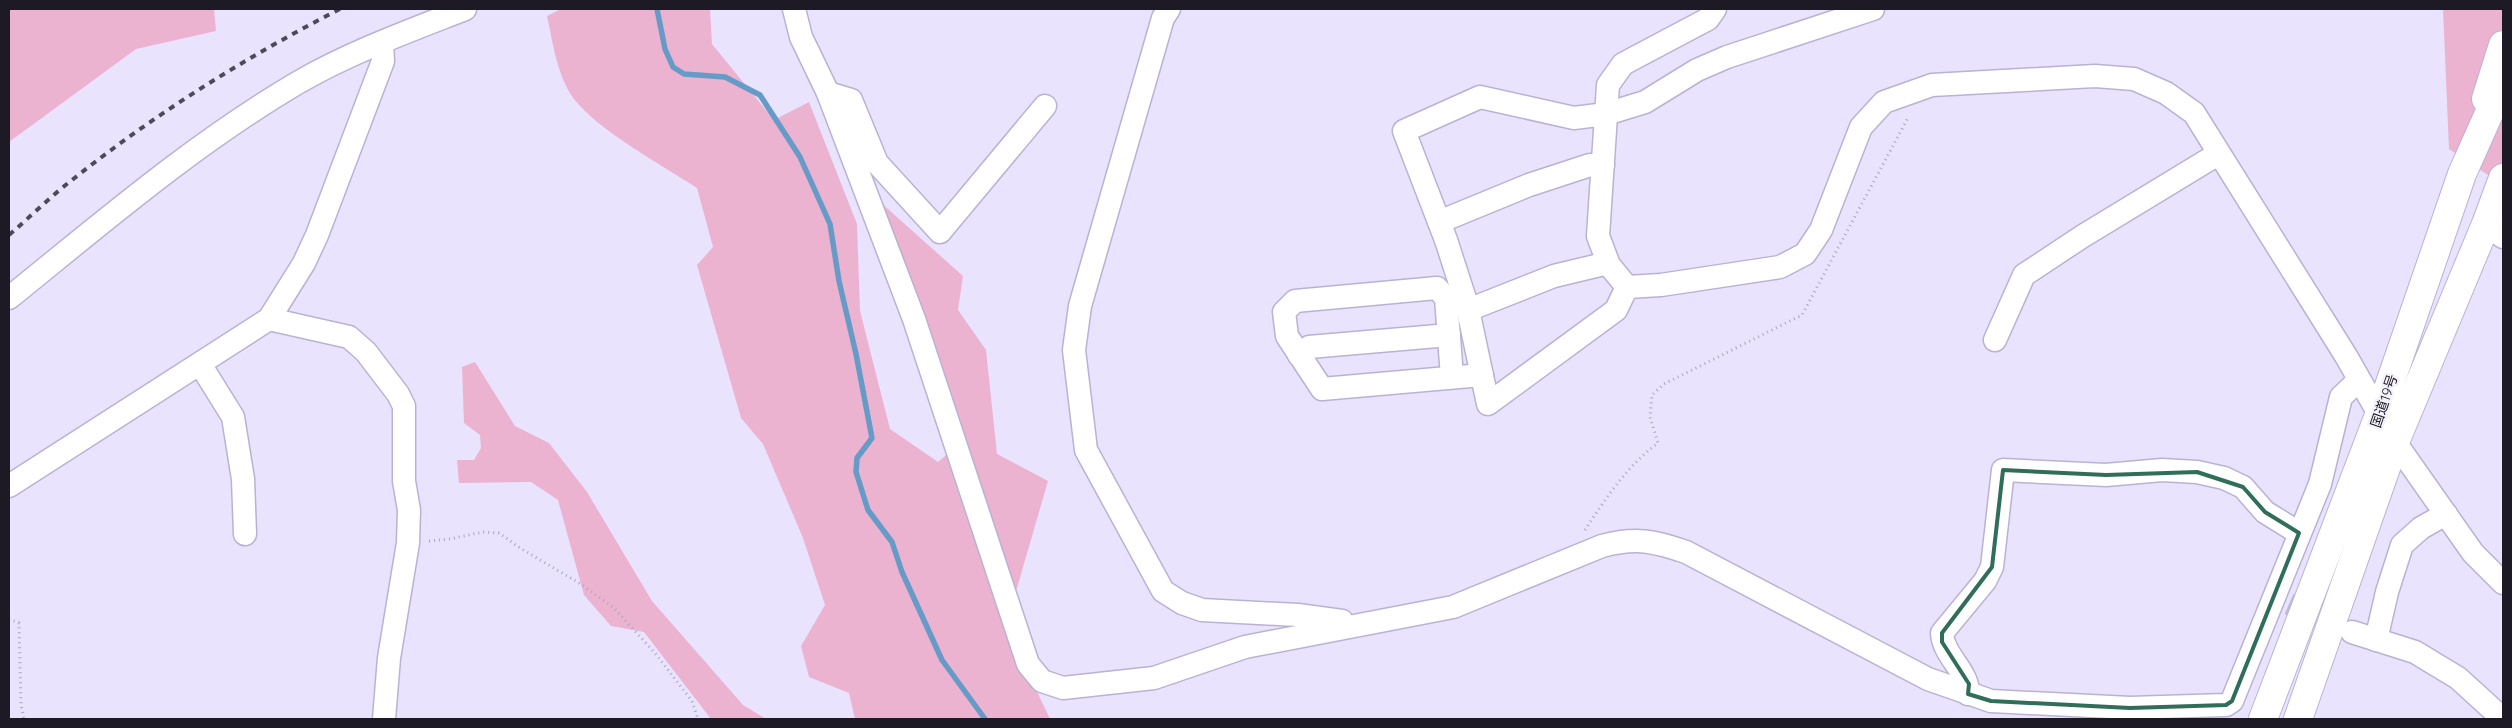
<svg xmlns="http://www.w3.org/2000/svg" width="2512" height="728" font-family="Quicksand,'Noto Sans JP',sans-serif">
<style>
.green{fill:#ecb3d0}
.lines{fill:none;stroke-linecap:round;stroke-linejoin:round}
.stream{stroke:#679bc7;stroke-width:5.5}
.minor-tunnel{stroke:#c0bbd3;stroke-width:22;stroke-dasharray:22 11;stroke-linecap:butt}
.minor-casing{stroke:#bab2d3;stroke-width:25}
.highway-casing{stroke:#bab2d3;stroke-width:30}
.path{stroke:#aba6bc;stroke-width:3;stroke-dasharray:1 4;stroke-linecap:butt}
.minor{stroke:#fff;stroke-width:22}
.highway{stroke:#fff;stroke-width:28}
.rail{stroke:#4d4959;stroke-width:4;stroke-dasharray:6 6;stroke-linecap:butt}
.marked{fill:none;stroke:#316e59;stroke-width:4;stroke-linejoin:round}
.labels{text-anchor:middle;dominant-baseline:central;stroke-width:5;stroke-linejoin:round;paint-order:stroke}
.street-label{font-size:14px;fill:#1d1a26;stroke:#f5f3fa}
</style>
<rect width="100%" height="100%" fill="#e9e3fe"/>
<g class="green">
<path d="M 9,9 L 214,9 L 216,31 L 136,49 L 9,142 Z"/>
<path d="M 561,9 L 710,9 L 712,44 L 774,120 L 809,102 L 857,224 L 860,311 L 890,429 L 938,462 L 964,440 L 879,201 L 963,276 L 958,310 L 986,350 L 997,454 L 1048,481 L 1006,626 L 1050,719 L 855,719 L 849,693 L 809,677 L 801,646 L 825,605 L 803,538 L 763,444 L 741,418 L 697,265 L 713,247 L 697,188 C 662,165 599,131 574,99 C 557,76 553,43 547,16 Z"/>
<path d="M 2443,9 L 2503,9 L 2503,185 L 2449,149 Z"/>
<path d="M 475,362 L 515,426 L 549,443 L 587,492 L 652,601 L 743,705 L 766,719 L 711,719 L 644,632 L 611,626 L 584,595 L 558,500 L 531,482 L 459,483 L 457,460 L 474,460 L 481,448 L 480,435 L 464,423 L 462,367 Z"/>
</g>
<g class="lines">
<path class="stream" d="M 657,9 L 665,49 L 673,67 L 684,74 L 725,77 L 760,95 L 800,157 L 830,224 L 839,281 L 856,354 L 872,438 L 857,458 L 856,472 L 868,510 L 892,542 L 902,572 L 942,660 L 985,719"/>
<path class="minor-tunnel" d="M 2289,604 L 2348,630"/>
<defs>
<g id="minor">
<path d="M 794,9 L 801,37 L 828,93 L 914,319 L 1028,664 L 1042,681 L 1063,688 L 1154,678 L 1245,647 L 1453,607 L 1602,546 C 1636,537 1654,541 1686,552 L 1928,679 L 1991,701 L 2130,708 L 2226,705 L 2232,701 L 2320,484 L 2341,397 L 2359,380"/>
<path d="M 1169,9 L 1163,18 L 1080,306 L 1074,350 L 1086,450 L 1163,591 L 1182,603 L 1202,610 L 1298,615 L 1342,621"/>
<path d="M 1715,9 L 1708,19 L 1623,64 L 1608,85 L 1598,236 L 1609,265 L 1627,287 L 1661,285 L 1780,267 L 1805,254 L 1821,230 L 1861,127 L 1884,102 L 1932,85 L 2095,76 L 2134,79 L 2166,93 L 2194,113 L 2346,356 L 2395,442 L 2473,553 L 2503,583"/>
<path d="M 828,93 L 851,100 L 877,163 L 940,232 L 1045,106"/>
<path d="M 1439,222 L 1529,185 L 1590,165 L 1603,165"/>
<path d="M 2486,224 L 2503,237"/>
<path d="M 1627,287 L 1616,310 L 1488,404 L 1467,305 L 1446,240 L 1404,131 L 1480,97 L 1574,118 L 1606,114 L 1645,102 L 1697,70 L 1727,57 L 1873,9"/>
<path d="M 9,298 C 102,223 195,143 299,82 C 351,52 409,31 465,9"/>
<path d="M 1468,310 L 1554,276 L 1608,263"/>
<path d="M 269,319 L 349,337 L 366,352 L 398,394 L 404,406 L 404,481 L 409,510 L 408,543 L 389,658 L 384,719"/>
<path d="M 1995,340 L 2024,275 L 2083,236 L 2218,154"/>
<path d="M 1299,355 L 1309,347 L 1449,335"/>
<path d="M 200,364 L 233,417 L 243,479 L 245,534"/>
<path d="M 1452,377 L 1446,298 L 1437,288 L 1295,301 L 1284,312 L 1287,336 L 1322,389 L 1482,375"/>
<path d="M 9,486 L 269,319 L 304,263 L 317,235 L 383,61 L 382,43"/>
<path d="M 2352,632 L 2415,652 L 2458,678 L 2503,719"/>
<path d="M 2376,640 L 2387,592 L 2402,545 L 2421,528 L 2446,514"/>
<path d="M 1968,694 C 1969,671 1943,656 1942,633 L 1985,581 L 1992,567 L 2003,470 L 2106,475 L 2162,470 L 2197,472 L 2224,478 L 2243,487 L 2265,512 L 2299,533"/>
</g>
<g id="highway">
<path d="M 2486,99 L 2503,45"/>
<path d="M 2263,719 L 2379,415 L 2462,174 L 2503,82"/>
<path d="M 2298,719 L 2395,442 L 2486,224 L 2503,178"/>
</g>
</defs>
<use href="#minor" class="minor-casing"/>
<use href="#highway" class="highway-casing"/>
<g class="path">
<path d="M 1585,530 C 1606,498 1627,466 1658,443 L 1650,417 L 1652,395 L 1664,384 L 1802,315 L 1909,116"/>
<path d="M 429,541 L 450,539 L 483,532 L 499,533 L 520,548 L 579,583 L 614,608 L 655,653 L 692,701 L 698,719"/>
<path d="M 9,619 L 19,623 L 21,705 L 24,719"/>
</g>
<use href="#minor" class="minor"/>
<use href="#highway" class="highway"/>
<path class="rail" d="M 9,235 C 30,217 50,197 72,180 C 155,114 246,57 340,9"/>
</g>
<path class="marked" d="M 2003,470 L 2106,475 L 2197,472 L 2243,487 L 2265,512 L 2299,533 L 2232,701 L 2226,705 L 2130,708 L 1991,701 L 1968,694 L 1969,684 L 1942,642 L 1942,633 L 1992,567 Z"/>
<g class="labels">
<g class="street-label">
<text transform="translate(2384 401) rotate(-71)">国道19号</text>
</g>
</g>
<rect width="2512" height="728" fill="none" stroke="#1d1a26" stroke-width="20"/>
</svg>
